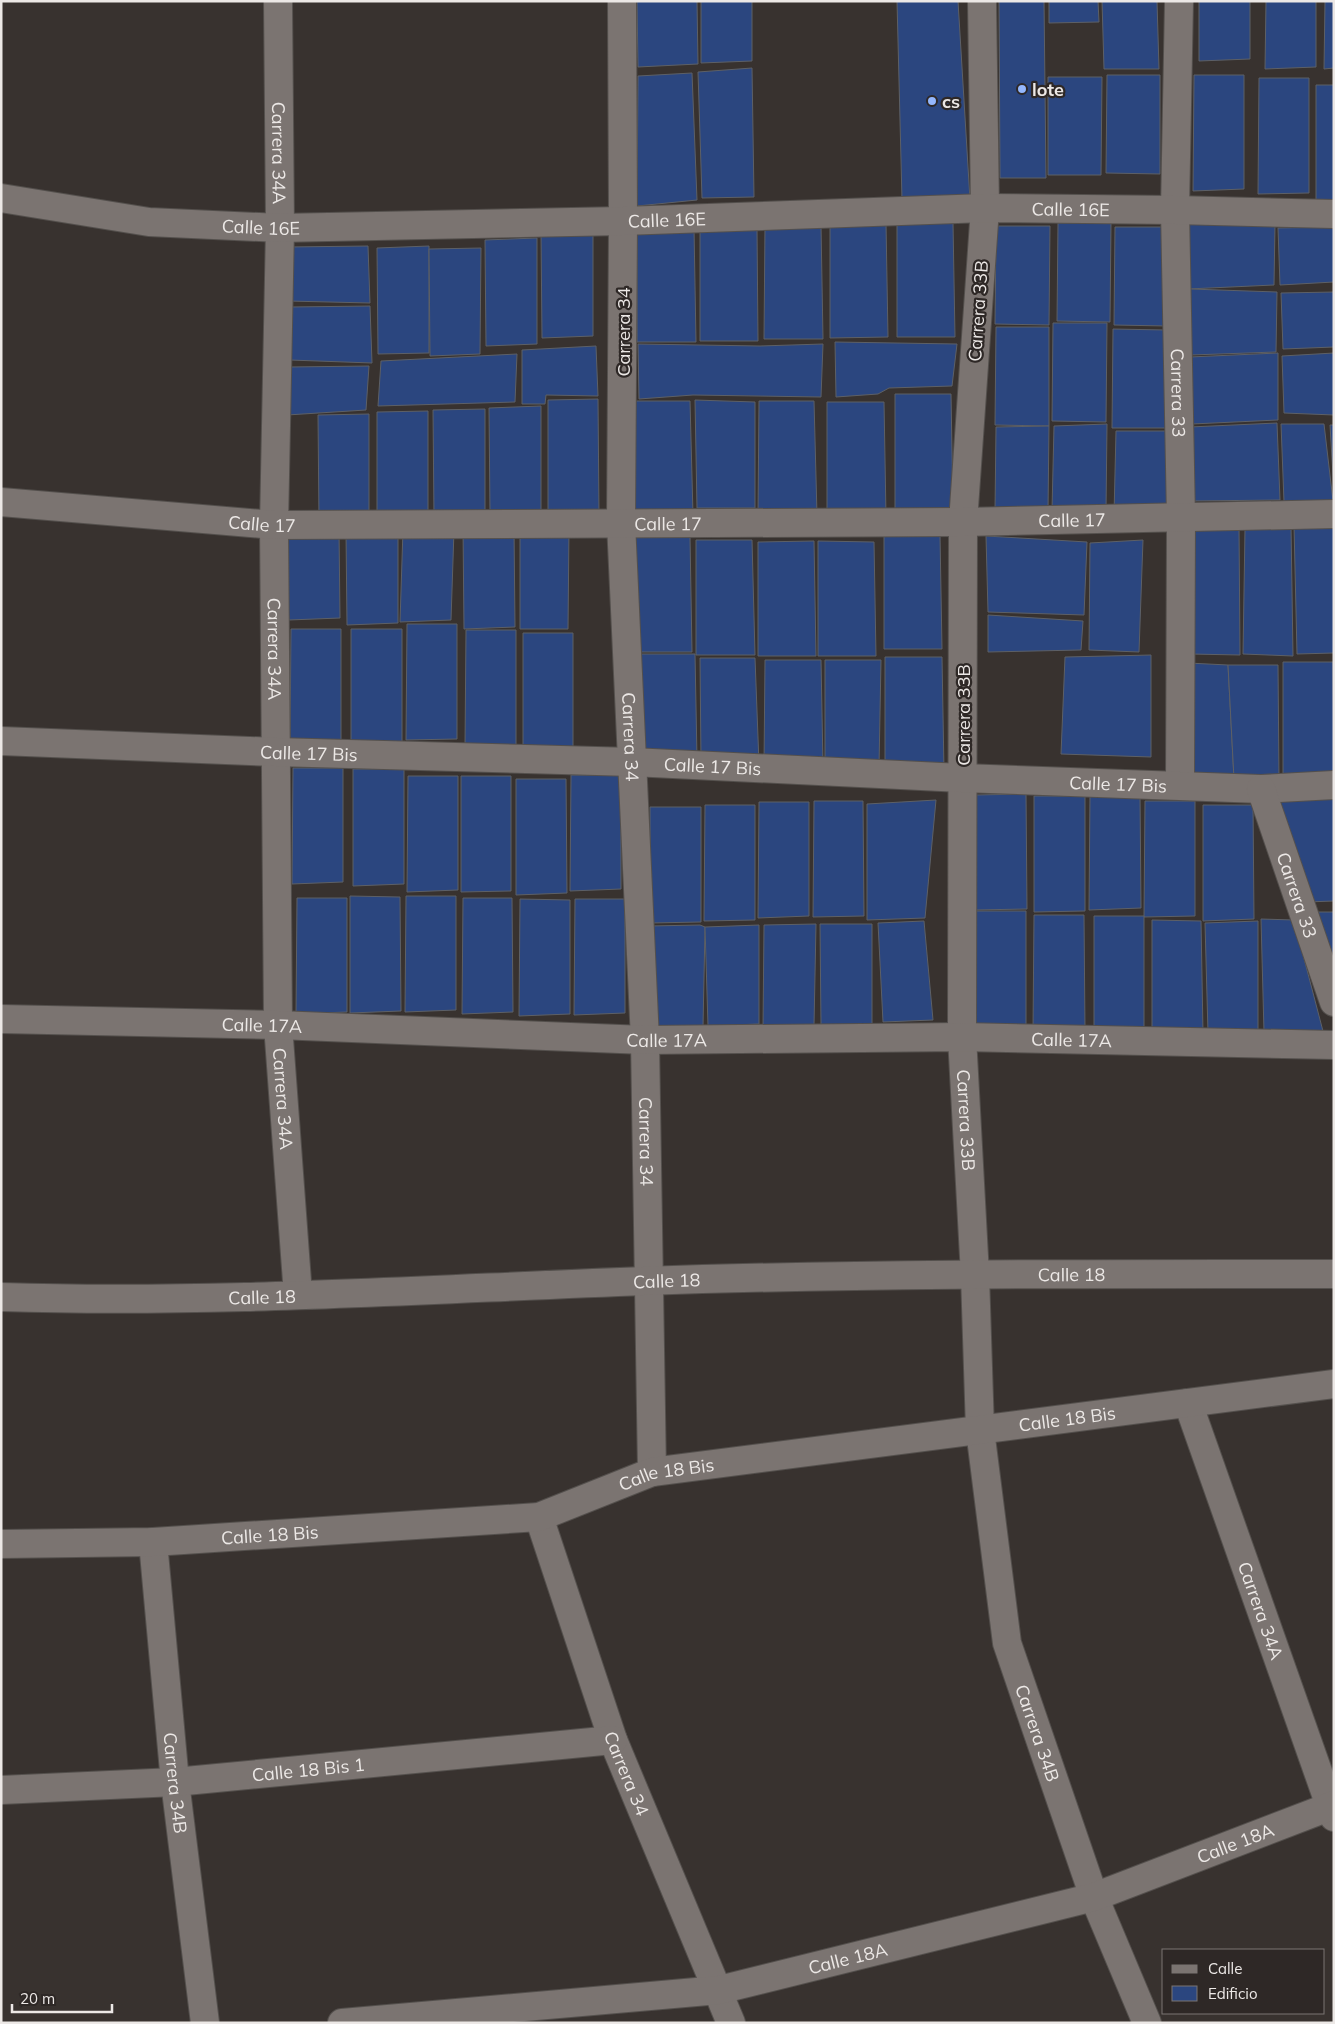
<svg xmlns="http://www.w3.org/2000/svg" width="1335" height="2024" font-family="Mulish,sans-serif">
<style>
.building{fill:#2b467f;stroke:#5d6066}
.lines{fill:none;stroke-linecap:round;stroke-linejoin:round}
.street-casing{stroke:#54504d;stroke-width:30}
.street{stroke:#7b7471;stroke-width:28}
.poi-dot{fill:#94b7fd;stroke:#2e2826;stroke-width:2}
.labels{text-anchor:middle;dominant-baseline:central;stroke-width:4.5;stroke-linejoin:round;paint-order:stroke}
.poi-label{font-size:18px;font-weight:bold;fill:#ece8e6;stroke:#2e2826;text-anchor:start}
.street-label{font-size:18px;fill:#ece8e6;stroke:#2e2826}
</style>
<rect width="100%" height="100%" fill="#38322f"/>
<g class="building">
<path d="M 637,1 L 697,1 L 698,64 L 638,67 Z"/>
<path d="M 701,1 L 752,1 L 752,61 L 701,63 Z"/>
<path d="M 897,1 L 958,1 L 970,200 L 902,200 Z"/>
<path d="M 999,1 L 1044,1 L 1046,178 L 1000,178 Z"/>
<path d="M 1049,1 L 1098,1 L 1099,22 L 1049,23 Z"/>
<path d="M 1102,1 L 1157,1 L 1159,69 L 1104,69 Z"/>
<path d="M 1199,1 L 1250,1 L 1250,59 L 1199,61 Z"/>
<path d="M 1266,1 L 1316,1 L 1316,67 L 1265,69 Z"/>
<path d="M 1325,1 L 1334,1 L 1334,68 L 1324,69 Z"/>
<path d="M 752,68 L 754,197 L 702,198 L 698,72 Z"/>
<path d="M 692,73 L 697,200 L 637,206 L 638,76 Z"/>
<path d="M 1107,75 L 1160,75 L 1160,174 L 1106,173 Z"/>
<path d="M 1194,75 L 1244,75 L 1244,189 L 1193,191 Z"/>
<path d="M 1048,77 L 1102,77 L 1101,175 L 1048,175 Z"/>
<path d="M 1259,78 L 1309,78 L 1309,193 L 1258,194 Z"/>
<path d="M 1316,85 L 1334,85 L 1334,200 L 1316,201 Z"/>
<path d="M 897,222 L 953,223 L 955,337 L 897,337 Z"/>
<path d="M 1187,222 L 1275,225 L 1274,285 L 1188,289 Z"/>
<path d="M 830,223 L 886,223 L 888,337 L 830,338 Z"/>
<path d="M 1058,223 L 1111,223 L 1110,322 L 1057,321 Z"/>
<path d="M 765,225 L 821,225 L 823,339 L 764,339 Z"/>
<path d="M 996,226 L 1050,226 L 1049,325 L 995,324 Z"/>
<path d="M 700,227 L 757,227 L 758,341 L 700,341 Z"/>
<path d="M 1115,227 L 1169,227 L 1167,326 L 1114,325 Z"/>
<path d="M 1334,227 L 1334,282 L 1280,285 L 1278,228 Z"/>
<path d="M 637,228 L 694,228 L 696,342 L 637,342 Z"/>
<path d="M 593,230 L 593,336 L 542,338 L 541,232 Z"/>
<path d="M 537,238 L 537,344 L 486,346 L 485,240 Z"/>
<path d="M 368,246 L 370,303 L 288,301 L 288,247 Z"/>
<path d="M 429,246 L 429,353 L 378,354 L 377,248 Z"/>
<path d="M 481,248 L 480,354 L 430,356 L 429,249 Z"/>
<path d="M 1190,289 L 1277,292 L 1276,352 L 1191,355 Z"/>
<path d="M 1334,292 L 1334,347 L 1283,349 L 1281,293 Z"/>
<path d="M 370,306 L 372,363 L 290,360 L 290,307 Z"/>
<path d="M 1053,323 L 1107,323 L 1106,422 L 1052,421 Z"/>
<path d="M 996,327 L 1049,327 L 1049,426 L 995,425 Z"/>
<path d="M 1113,329 L 1166,330 L 1166,428 L 1112,428 Z"/>
<path d="M 835,342 L 957,344 L 952,386 L 889,388 L 878,394 L 836,397 Z"/>
<path d="M 638,344 L 760,346 L 823,344 L 821,397 L 693,395 L 639,399 Z"/>
<path d="M 596,346 L 598,396 L 546,395 L 545,404 L 522,404 L 522,350 Z"/>
<path d="M 1278,353 L 1278,420 L 1192,424 L 1190,357 Z"/>
<path d="M 1334,353 L 1334,415 L 1284,413 L 1282,356 Z"/>
<path d="M 517,354 L 515,402 L 378,406 L 381,361 Z"/>
<path d="M 369,366 L 366,410 L 287,415 L 289,367 Z"/>
<path d="M 895,394 L 951,394 L 953,508 L 895,509 Z"/>
<path d="M 598,399 L 599,514 L 548,515 L 548,400 Z"/>
<path d="M 695,400 L 755,402 L 755,508 L 697,508 Z"/>
<path d="M 634,401 L 690,401 L 693,515 L 634,516 Z"/>
<path d="M 759,401 L 814,401 L 817,515 L 758,516 Z"/>
<path d="M 827,402 L 884,402 L 886,516 L 827,517 Z"/>
<path d="M 541,406 L 541,512 L 490,514 L 489,408 Z"/>
<path d="M 485,409 L 485,515 L 434,517 L 433,410 Z"/>
<path d="M 428,411 L 428,517 L 377,518 L 377,412 Z"/>
<path d="M 369,414 L 369,520 L 319,521 L 318,415 Z"/>
<path d="M 1277,423 L 1280,500 L 1191,501 L 1190,427 Z"/>
<path d="M 1107,424 L 1106,511 L 1052,510 L 1054,426 Z"/>
<path d="M 1281,424 L 1324,424 L 1333,501 L 1284,502 Z"/>
<path d="M 1330,425 L 1334,425 L 1334,492 Z"/>
<path d="M 1049,426 L 1048,512 L 995,512 L 996,427 Z"/>
<path d="M 1116,431 L 1168,431 L 1168,515 L 1114,515 Z"/>
<path d="M 1294,525 L 1334,526 L 1334,653 L 1297,654 Z"/>
<path d="M 1239,526 L 1240,655 L 1190,654 L 1192,528 Z"/>
<path d="M 1291,526 L 1293,656 L 1243,654 L 1245,529 Z"/>
<path d="M 463,528 L 514,529 L 515,627 L 464,629 Z"/>
<path d="M 398,529 L 398,623 L 347,625 L 346,532 Z"/>
<path d="M 403,529 L 454,530 L 451,620 L 400,622 Z"/>
<path d="M 569,529 L 568,629 L 520,629 L 520,533 Z"/>
<path d="M 339,531 L 340,618 L 289,620 L 282,532 Z"/>
<path d="M 884,535 L 940,535 L 942,649 L 884,649 Z"/>
<path d="M 986,536 L 1087,542 L 1084,615 L 988,612 Z"/>
<path d="M 634,537 L 690,537 L 692,652 L 633,652 Z"/>
<path d="M 696,540 L 752,540 L 755,655 L 696,655 Z"/>
<path d="M 1143,540 L 1139,652 L 1089,650 L 1090,543 Z"/>
<path d="M 814,541 L 816,656 L 758,656 L 758,542 Z"/>
<path d="M 818,541 L 874,542 L 876,656 L 818,656 Z"/>
<path d="M 988,615 L 1083,621 L 1081,650 L 988,652 Z"/>
<path d="M 407,624 L 457,624 L 457,739 L 406,740 Z"/>
<path d="M 291,629 L 341,629 L 341,744 L 290,745 Z"/>
<path d="M 351,629 L 402,629 L 402,743 L 351,745 Z"/>
<path d="M 466,630 L 516,630 L 516,745 L 465,746 Z"/>
<path d="M 523,633 L 573,633 L 573,747 L 523,749 Z"/>
<path d="M 639,654 L 695,654 L 697,759 L 639,757 Z"/>
<path d="M 1151,655 L 1151,757 L 1061,754 L 1065,657 Z"/>
<path d="M 885,657 L 942,657 L 944,771 L 885,771 Z"/>
<path d="M 700,658 L 755,658 L 759,764 L 701,762 Z"/>
<path d="M 765,660 L 821,660 L 823,766 L 764,765 Z"/>
<path d="M 825,660 L 881,660 L 879,767 L 825,766 Z"/>
<path d="M 1283,662 L 1333,662 L 1334,776 L 1283,778 Z"/>
<path d="M 1188,663 L 1228,665 L 1234,779 L 1187,779 Z"/>
<path d="M 1228,665 L 1278,665 L 1279,779 L 1234,779 Z"/>
<path d="M 293,768 L 343,768 L 343,882 L 292,884 Z"/>
<path d="M 353,769 L 404,769 L 404,884 L 353,886 Z"/>
<path d="M 571,775 L 621,775 L 621,889 L 570,891 Z"/>
<path d="M 408,776 L 458,776 L 458,890 L 407,892 Z"/>
<path d="M 461,776 L 511,776 L 511,891 L 461,892 Z"/>
<path d="M 516,779 L 566,779 L 567,893 L 516,895 Z"/>
<path d="M 1334,793 L 1334,901 L 1306,902 L 1276,797 Z"/>
<path d="M 1026,794 L 1027,909 L 975,910 L 976,795 Z"/>
<path d="M 1090,794 L 1140,794 L 1141,908 L 1089,910 Z"/>
<path d="M 1034,796 L 1085,796 L 1085,911 L 1034,912 Z"/>
<path d="M 936,800 L 925,918 L 867,920 L 867,804 Z"/>
<path d="M 814,801 L 863,801 L 864,916 L 813,917 Z"/>
<path d="M 1145,801 L 1195,801 L 1195,916 L 1144,917 Z"/>
<path d="M 759,802 L 809,802 L 809,916 L 758,918 Z"/>
<path d="M 705,805 L 755,805 L 755,920 L 704,921 Z"/>
<path d="M 1203,805 L 1253,805 L 1254,919 L 1203,921 Z"/>
<path d="M 650,807 L 701,807 L 701,922 L 650,923 Z"/>
<path d="M 350,896 L 400,897 L 401,1011 L 350,1013 Z"/>
<path d="M 406,896 L 456,896 L 456,1010 L 405,1012 Z"/>
<path d="M 297,898 L 347,898 L 347,1012 L 296,1014 Z"/>
<path d="M 463,898 L 512,898 L 513,1012 L 462,1014 Z"/>
<path d="M 520,899 L 570,900 L 570,1014 L 519,1016 Z"/>
<path d="M 575,899 L 625,899 L 625,1013 L 574,1015 Z"/>
<path d="M 976,911 L 1026,911 L 1026,1026 L 975,1027 Z"/>
<path d="M 1313,912 L 1334,912 L 1334,981 Z"/>
<path d="M 1034,915 L 1084,915 L 1085,1030 L 1033,1031 Z"/>
<path d="M 1094,916 L 1144,916 L 1144,1030 L 1094,1032 Z"/>
<path d="M 1261,919 L 1294,920 L 1324,1035 L 1264,1032 Z"/>
<path d="M 1152,920 L 1201,921 L 1203,1033 L 1152,1035 Z"/>
<path d="M 924,921 L 933,1020 L 883,1022 L 878,923 Z"/>
<path d="M 1258,921 L 1258,1032 L 1208,1033 L 1205,923 Z"/>
<path d="M 816,924 L 814,1026 L 763,1028 L 764,925 Z"/>
<path d="M 820,924 L 872,924 L 872,1024 L 821,1026 Z"/>
<path d="M 700,925 L 705,927 L 703,1027 L 652,1029 L 649,926 Z"/>
<path d="M 759,925 L 759,1024 L 708,1026 L 705,927 Z"/>
</g>
<g class="lines">
<defs>
<g id="street">
<path id="s1" d="M 278,1 L 280,228 L 274,525 L 278,1025 L 298,1295"/>
<path id="s2" d="M 622,1 L 623,221 L 621,523 L 645,1040 L 652,1472"/>
<path id="s3" d="M 982,1 L 985,208 L 963,522 L 962,1037 L 975,1275 L 980,1430 L 1007,1643 L 1094,1897 L 1147,2023"/>
<path id="s4" d="M 1179,1 L 1175,210 L 1181,518 L 1180,785"/>
<path id="s5" d="M 1,198 L 149,222 L 280,228 L 623,221 L 985,208 L 1175,210 L 1334,214"/>
<path id="s6" d="M 1,502 L 274,525 L 963,522 L 1334,514"/>
<path id="s7" d="M 1,741 L 276,752 L 632,762 L 962,778 L 1261,789 L 1334,785"/>
<path id="s8" d="M 1261,789 L 1334,1002"/>
<path id="s9" d="M 1,1019 L 278,1025 L 645,1040 L 962,1037 L 1334,1045"/>
<path id="s10" d="M 1,1297 C 215,1304 430,1289 644,1281 C 874,1273 1104,1274 1334,1274"/>
<path id="s11" d="M 1188,1403 L 1334,1817"/>
<path id="s12" d="M 539,1517 L 613,1740 L 731,2023"/>
<path id="s13" d="M 153,1542 L 175,1782 L 205,2023"/>
<path id="s14" d="M 1,1544 L 153,1542 L 539,1517 L 652,1472 L 1334,1384"/>
<path id="s15" d="M 1,1790 L 175,1782 L 613,1740"/>
<path id="s16" d="M 342,2023 L 719,1990 L 1094,1897 L 1334,1805"/>
</g>
</defs>
<use href="#street" class="street-casing"/>
<use href="#street" class="street"/>
</g>
<g class="poi-dot">
<circle cx="1022" cy="89" r="5"/>
<circle cx="932" cy="101" r="5"/>
</g>
<g class="labels">
<g class="poi-label">
<text x="1032" y="89">lote</text>
<text x="942" y="101">cs</text>
</g>
<g class="street-label">
<text stroke="none"><textPath href="#s1" startOffset="152">Carrera 34A</textPath></text>
<text stroke="none"><textPath href="#s5" startOffset="1072">Calle 16E</textPath></text>
<text stroke="none"><textPath href="#s5" startOffset="668">Calle 16E</textPath></text>
<text stroke="none"><textPath href="#s5" startOffset="262">Calle 16E</textPath></text>
<text transform="translate(978 311) rotate(-86)">Carrera 33B</text>
<text transform="translate(623 332) rotate(-90)">Carrera 34</text>
<text stroke="none"><textPath href="#s4" startOffset="392">Carrera 33</textPath></text>
<text stroke="none"><textPath href="#s6" startOffset="1072">Calle 17</textPath></text>
<text stroke="none"><textPath href="#s6" startOffset="262">Calle 17</textPath></text>
<text stroke="none"><textPath href="#s6" startOffset="668">Calle 17</textPath></text>
<text stroke="none"><textPath href="#s1" startOffset="648">Carrera 34A</textPath></text>
<text transform="translate(963 715) rotate(-90)">Carrera 33B</text>
<text stroke="none"><textPath href="#s2" startOffset="736">Carrera 34</textPath></text>
<text stroke="none"><textPath href="#s7" startOffset="308">Calle 17 Bis</textPath></text>
<text stroke="none"><textPath href="#s7" startOffset="712">Calle 17 Bis</textPath></text>
<text stroke="none"><textPath href="#s7" startOffset="1118">Calle 17 Bis</textPath></text>
<text stroke="none"><textPath href="#s8" startOffset="112">Carrera 33</textPath></text>
<text stroke="none"><textPath href="#s9" startOffset="261">Calle 17A</textPath></text>
<text stroke="none"><textPath href="#s9" startOffset="666">Calle 17A</textPath></text>
<text stroke="none"><textPath href="#s9" startOffset="1071">Calle 17A</textPath></text>
<text stroke="none"><textPath href="#s1" startOffset="1098">Carrera 34A</textPath></text>
<text stroke="none"><textPath href="#s3" startOffset="1120">Carrera 33B</textPath></text>
<text stroke="none"><textPath href="#s2" startOffset="1141">Carrera 34</textPath></text>
<text stroke="none"><textPath href="#s10" startOffset="1071">Calle 18</textPath></text>
<text stroke="none"><textPath href="#s10" startOffset="666">Calle 18</textPath></text>
<text stroke="none"><textPath href="#s10" startOffset="261">Calle 18</textPath></text>
<text stroke="none"><textPath href="#s14" startOffset="1079">Calle 18 Bis</textPath></text>
<text stroke="none"><textPath href="#s14" startOffset="674">Calle 18 Bis</textPath></text>
<text stroke="none"><textPath href="#s14" startOffset="269">Calle 18 Bis</textPath></text>
<text stroke="none"><textPath href="#s11" startOffset="220">Carrera 34A</textPath></text>
<text stroke="none"><textPath href="#s3" startOffset="1740">Carrera 34B</textPath></text>
<text stroke="none"><textPath href="#s15" startOffset="308">Calle 18 Bis 1</textPath></text>
<text stroke="none"><textPath href="#s12" startOffset="271">Carrera 34</textPath></text>
<text stroke="none"><textPath href="#s13" startOffset="242">Carrera 34B</textPath></text>
<text stroke="none"><textPath href="#s16" startOffset="916">Calle 18A</textPath></text>
<text stroke="none"><textPath href="#s16" startOffset="511">Calle 18A</textPath></text>
</g>
</g>
<rect width="1335" height="2024" fill="none" stroke="#ece8e6" stroke-width="5"/>
<rect x="1162" y="1949" width="162" height="65" fill="#2e2826" stroke="#7a7573"/>
<rect x="1172" y="1965" width="25" height="8" fill="#7b7471" stroke="#7a7573"/>
<text x="1208" y="1974" font-size="15" fill="#ece8e6">Calle</text>
<rect x="1172" y="1986" width="25" height="15" fill="#2b467f" stroke="#7a7573"/>
<text x="1208" y="1999" font-size="15" fill="#ece8e6">Edificio</text>
<path d="M12 2004v8h100v-8" fill="none" stroke="#ece8e6" stroke-width="2.5"/>
<text x="20" y="2004" font-size="15" fill="#ece8e6" stroke="#2e2826" stroke-width="4" paint-order="stroke">20 m</text>
</svg>
